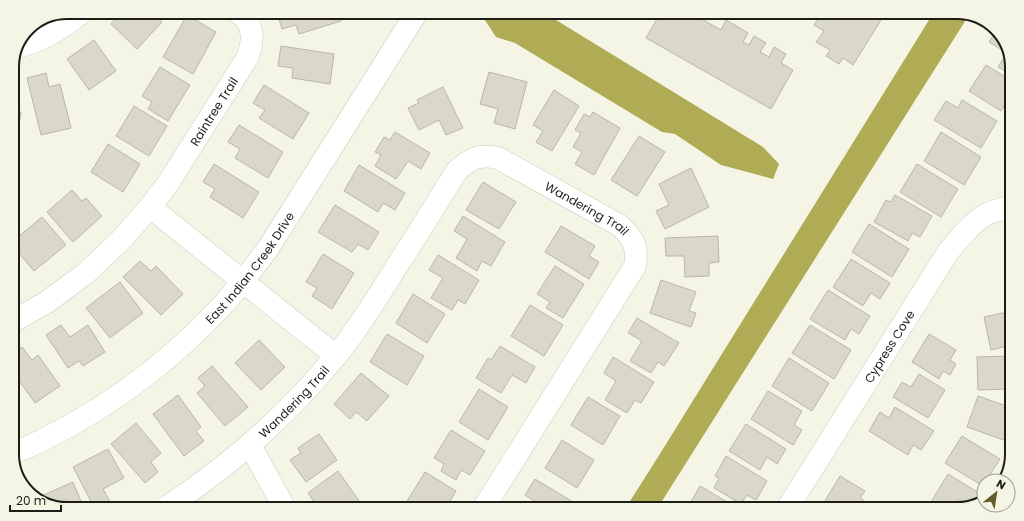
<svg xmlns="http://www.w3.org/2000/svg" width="1024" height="521" font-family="Poppins,sans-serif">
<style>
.water{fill:#b0ab55}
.building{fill:#d9d8c9;stroke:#b8b7a9}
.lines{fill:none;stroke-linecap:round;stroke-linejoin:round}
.minor-casing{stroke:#ccccbd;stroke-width:23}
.minor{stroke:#fff;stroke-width:22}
.labels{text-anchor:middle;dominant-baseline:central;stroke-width:3.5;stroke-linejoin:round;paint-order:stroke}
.street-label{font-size:12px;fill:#1d1d18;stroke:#f5f5e6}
.rim{fill:none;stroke:#1d1d18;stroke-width:2}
</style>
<rect width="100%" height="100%" fill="#f5f5e6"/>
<g class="water">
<path d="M 482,12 L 543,12 L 763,147 L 779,164 L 773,179 L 721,165 L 675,134 L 662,132 L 515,43 L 496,37 L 481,14 Z"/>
<path d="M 934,12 L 957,12 L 969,15 L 657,509 L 625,509 L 658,457 Z"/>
</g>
<g class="building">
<path d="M 122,12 L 151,12 L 162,22 L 137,49 L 111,24 Z"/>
<path d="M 277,12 L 338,12 L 341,21 L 299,34 L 296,25 L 282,29 Z"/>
<path d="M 608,12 L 636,12 L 633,18 L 624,12 L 620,19 Z"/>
<path d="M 661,12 L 703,12 L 700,18 L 721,30 L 726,20 L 748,33 L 743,42 L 749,45 L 754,36 L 766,43 L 760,52 L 769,57 L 774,47 L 786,54 L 781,63 L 793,70 L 771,109 L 646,38 Z"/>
<path d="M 835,12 L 886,12 L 853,65 L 843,58 L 839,64 L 826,56 L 830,50 L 816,42 L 824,31 L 814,25 L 822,13 L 831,18 Z"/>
<path d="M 187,15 L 216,32 L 193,74 L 163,57 Z"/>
<path d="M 996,31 L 1003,37 L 1012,64 L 1012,75 L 998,67 L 1007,53 L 989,42 Z"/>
<path d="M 94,40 L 116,71 L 89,90 L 67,59 Z"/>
<path d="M 281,46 L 334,54 L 330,84 L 292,78 L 293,68 L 278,66 Z"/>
<path d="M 986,65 L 1012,81 L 1012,94 L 1001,111 L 969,91 Z"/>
<path d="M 160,67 L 190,85 L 168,121 L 148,109 L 152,102 L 142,96 Z"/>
<path d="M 489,72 L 527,82 L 515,129 L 494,123 L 498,109 L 480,104 Z"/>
<path d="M 46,73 L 49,87 L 60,84 L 71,128 L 41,135 L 27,78 Z"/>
<path d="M 264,85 L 309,113 L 293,139 L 259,118 L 265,110 L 253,103 Z"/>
<path d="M 443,87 L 463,128 L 446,135 L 439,120 L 419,130 L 408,108 L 419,103 L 417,100 Z"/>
<path d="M 554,90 L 579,106 L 552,151 L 536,142 L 543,131 L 533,125 Z"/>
<path d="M 962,100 L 997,121 L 981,148 L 934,120 L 946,101 L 958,108 Z"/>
<path d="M 134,106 L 167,126 L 149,156 L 116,136 Z"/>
<path d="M 12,111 L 21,112 L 16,142 L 12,141 Z"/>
<path d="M 593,112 L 620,128 L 594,175 L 575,164 L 582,152 L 573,147 L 581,133 L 575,130 L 584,114 L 590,117 Z"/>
<path d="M 239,125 L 283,152 L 268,178 L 235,158 L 240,149 L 228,142 Z"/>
<path d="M 395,132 L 430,153 L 421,169 L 408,161 L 396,179 L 375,166 L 381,155 L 375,152 L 384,137 L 390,140 Z"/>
<path d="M 941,132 L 981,157 L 964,185 L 924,161 Z"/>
<path d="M 639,136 L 665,152 L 637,196 L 611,180 Z"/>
<path d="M 108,144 L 140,164 L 123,192 L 91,172 Z"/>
<path d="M 214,164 L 259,192 L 243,218 L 210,197 L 215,189 L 203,182 Z"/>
<path d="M 917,164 L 958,189 L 941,217 L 900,192 Z"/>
<path d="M 359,165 L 405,193 L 395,210 L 383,203 L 378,212 L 344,191 Z"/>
<path d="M 691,168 L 709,207 L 665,229 L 656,211 L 669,205 L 659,184 Z"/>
<path d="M 483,182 L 516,202 L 499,229 L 466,210 Z"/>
<path d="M 72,190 L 82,201 L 86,198 L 102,216 L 73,242 L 47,212 Z"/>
<path d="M 895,195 L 932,216 L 920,237 L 912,233 L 908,241 L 874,222 L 886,200 L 891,202 Z"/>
<path d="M 335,205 L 379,232 L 368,250 L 358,244 L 352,252 L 318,232 Z"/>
<path d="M 463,216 L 505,242 L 491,266 L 482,261 L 477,271 L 456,258 L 467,239 L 454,231 Z"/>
<path d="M 42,217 L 66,245 L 34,271 L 12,245 L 12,242 Z"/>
<path d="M 869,224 L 909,249 L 892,277 L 852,252 Z"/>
<path d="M 561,226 L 595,246 L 589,256 L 599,262 L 589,279 L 545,252 Z"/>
<path d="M 718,236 L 719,262 L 709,263 L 709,276 L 685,277 L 684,256 L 666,256 L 665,238 Z"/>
<path d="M 323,254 L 354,273 L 332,309 L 312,296 L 317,288 L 306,282 Z"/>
<path d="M 438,255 L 479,280 L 465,304 L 458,300 L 452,310 L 431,298 L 443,278 L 429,270 Z"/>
<path d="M 851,259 L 890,283 L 880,299 L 871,293 L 863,306 L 833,287 Z"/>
<path d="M 140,261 L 151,271 L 156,266 L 183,294 L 161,315 L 123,277 Z"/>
<path d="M 555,266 L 584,284 L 563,318 L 546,308 L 550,302 L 537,294 Z"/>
<path d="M 12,268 L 18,285 L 12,287 Z"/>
<path d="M 661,280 L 696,292 L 689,311 L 696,313 L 691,327 L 650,313 Z"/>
<path d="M 120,282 L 143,313 L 110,338 L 86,308 Z"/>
<path d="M 828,290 L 870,316 L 859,334 L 851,329 L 845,340 L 810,319 Z"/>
<path d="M 413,294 L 445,314 L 427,343 L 396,323 Z"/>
<path d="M 530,305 L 563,325 L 544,356 L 511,336 Z"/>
<path d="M 1012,311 L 1012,345 L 991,350 L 984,317 Z"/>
<path d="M 637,318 L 679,343 L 664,366 L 658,362 L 651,373 L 630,361 L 642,341 L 628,333 Z"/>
<path d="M 61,325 L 70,337 L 88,325 L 105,352 L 83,366 L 79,361 L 68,368 L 46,335 Z"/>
<path d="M 810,325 L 851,350 L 834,379 L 792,353 Z"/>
<path d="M 387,334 L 424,356 L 407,385 L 370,362 Z"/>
<path d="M 929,334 L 956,350 L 950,360 L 956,364 L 950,375 L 943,371 L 939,379 L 912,362 Z"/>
<path d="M 259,340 L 285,367 L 261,390 L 235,363 Z"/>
<path d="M 500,346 L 535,367 L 526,383 L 512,375 L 501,393 L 476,378 L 488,358 L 491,360 Z"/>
<path d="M 22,347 L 32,360 L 38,355 L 60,386 L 35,403 L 12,371 L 12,354 Z"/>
<path d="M 1012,356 L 1012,389 L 978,390 L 977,357 Z"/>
<path d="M 613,357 L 654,382 L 641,403 L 635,400 L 627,413 L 605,400 L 616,381 L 604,373 Z"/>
<path d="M 789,358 L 829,383 L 812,411 L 772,386 Z"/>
<path d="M 212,366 L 248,407 L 225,426 L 197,393 L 205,386 L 198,378 Z"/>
<path d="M 361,373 L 389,396 L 367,421 L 356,412 L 350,419 L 334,404 Z"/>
<path d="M 919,374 L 945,390 L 928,418 L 893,397 L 902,382 L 911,387 Z"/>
<path d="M 479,389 L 508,407 L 488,440 L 459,422 Z"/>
<path d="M 768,391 L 802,411 L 794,425 L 802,430 L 793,445 L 751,419 Z"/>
<path d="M 178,395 L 201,427 L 196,431 L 204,441 L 184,456 L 153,414 Z"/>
<path d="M 978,396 L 1012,408 L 1012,443 L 967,427 Z"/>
<path d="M 588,397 L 620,416 L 603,445 L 571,425 Z"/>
<path d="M 895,407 L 934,431 L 921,450 L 913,445 L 908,455 L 869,431 L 880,412 L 889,418 Z"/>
<path d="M 136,423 L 161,453 L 151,462 L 158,472 L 145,483 L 111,444 Z"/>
<path d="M 746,424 L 786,449 L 777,464 L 767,457 L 760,470 L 729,451 Z"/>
<path d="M 451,430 L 485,451 L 470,475 L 461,470 L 456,480 L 441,471 L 444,464 L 434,458 Z"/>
<path d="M 319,434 L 337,460 L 306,482 L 290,460 L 301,453 L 298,448 Z"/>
<path d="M 962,436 L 1000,459 L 986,481 L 984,481 L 983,486 L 945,463 Z"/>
<path d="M 562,440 L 594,460 L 577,488 L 545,468 Z"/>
<path d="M 108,449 L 124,478 L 103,489 L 111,504 L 101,509 L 95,509 L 73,467 Z"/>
<path d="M 726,456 L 767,481 L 756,500 L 747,495 L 741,504 L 714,488 L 719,478 L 715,476 Z"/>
<path d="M 338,471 L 360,502 L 350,509 L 319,509 L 308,493 Z"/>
<path d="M 425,472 L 456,491 L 445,509 L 408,509 L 404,506 Z"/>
<path d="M 948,474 L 984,496 L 981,502 L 957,509 L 942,509 L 931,502 Z"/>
<path d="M 840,476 L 865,491 L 860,498 L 869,504 L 866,509 L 820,509 Z"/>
<path d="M 535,479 L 578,505 L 575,509 L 533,509 L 537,503 L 525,495 Z"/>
<path d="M 73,482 L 84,509 L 67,509 L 43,503 L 37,498 Z"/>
<path d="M 700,486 L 739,509 L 687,509 Z"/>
<path d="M 241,503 L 245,509 L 232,509 Z"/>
</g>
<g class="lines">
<defs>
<g id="minor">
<path d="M 20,46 C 43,41 64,27 82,12"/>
<path d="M 150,207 L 336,356"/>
<path id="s1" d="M 12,322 L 47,302 L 86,273 L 121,240 L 150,207 L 169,182 L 247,58 C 254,42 255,22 237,12"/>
<path d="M 250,445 L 285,509"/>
<path id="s2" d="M 12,454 C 92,420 162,370 221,307 C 238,289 252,269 267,250 L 417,12"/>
<path id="s3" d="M 164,509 C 228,467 286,417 335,357 C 359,328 378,296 398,264 C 418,234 437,203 456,172 C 470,158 479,154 498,158 L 619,225 C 634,238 638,247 635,266 L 483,509"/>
<path id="s4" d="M 787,509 L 948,252 C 960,238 971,223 987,214 C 995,210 1004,209 1012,206"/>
</g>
</defs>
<use href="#minor" class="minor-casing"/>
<use href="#minor" class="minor"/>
</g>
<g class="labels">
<g class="street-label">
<text stroke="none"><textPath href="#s1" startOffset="296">Raintree Trail</textPath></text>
<text stroke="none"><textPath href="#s3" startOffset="600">Wandering Trail</textPath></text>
<text stroke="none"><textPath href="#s2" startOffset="306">East Indian Creek Drive</textPath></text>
<text stroke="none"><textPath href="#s4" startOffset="192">Cypress Cove</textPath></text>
<text stroke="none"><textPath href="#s3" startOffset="169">Wandering Trail</textPath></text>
</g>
</g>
<path d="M0 0H1024V521H0ZM67 19H957A48 48 0 0 1 1005 67V454A48 48 0 0 1 957 502H67A48 48 0 0 1 19 454V67A48 48 0 0 1 67 19Z" fill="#f5f5e6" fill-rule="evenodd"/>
<path class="rim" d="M67 19H957A48 48 0 0 1 1005 67V454A48 48 0 0 1 957 502H67A48 48 0 0 1 19 454V67A48 48 0 0 1 67 19Z"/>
<g transform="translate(996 493) rotate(30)"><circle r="19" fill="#f5f5e6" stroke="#9f9f94"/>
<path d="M0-3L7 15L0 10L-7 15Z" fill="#605d2a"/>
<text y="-6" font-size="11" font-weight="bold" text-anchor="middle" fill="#1d1d18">N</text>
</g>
<path d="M10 505v6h51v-6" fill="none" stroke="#1d1d18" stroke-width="2"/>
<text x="16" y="505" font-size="12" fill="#1d1d18" stroke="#f5f5e6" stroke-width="3" paint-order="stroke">20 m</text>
</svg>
